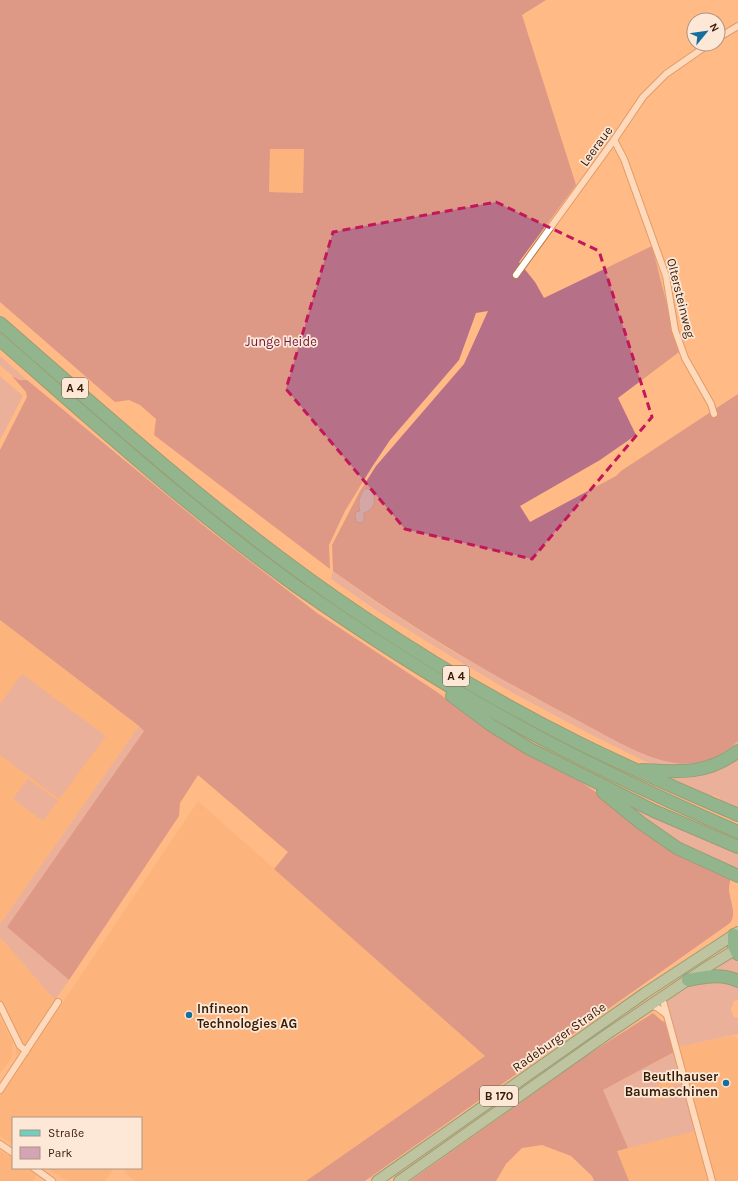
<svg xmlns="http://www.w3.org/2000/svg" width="738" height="1181" font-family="Karla,sans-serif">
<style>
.built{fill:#f8ad72}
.green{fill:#d3a4b3}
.forest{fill:#b67088;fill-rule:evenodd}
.water{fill:#a28fce;stroke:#826c92}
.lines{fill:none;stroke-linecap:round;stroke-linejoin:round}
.minor-casing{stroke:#b87844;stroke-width:8}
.primary-casing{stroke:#1d7c64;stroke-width:12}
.motorway-casing{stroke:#1d7c64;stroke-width:14}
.minor{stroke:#fff;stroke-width:6}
.primary{stroke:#6fcfc1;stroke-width:10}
.motorway{stroke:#0faf97;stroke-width:12}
.marked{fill:none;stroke:#c2185b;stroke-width:3;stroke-dasharray:8 5;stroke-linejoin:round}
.poi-dot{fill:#146f9e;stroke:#fde7d7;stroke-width:1.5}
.labels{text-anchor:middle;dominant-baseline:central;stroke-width:3.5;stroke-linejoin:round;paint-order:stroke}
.shield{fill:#fde7d7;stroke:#725945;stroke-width:1}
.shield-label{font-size:12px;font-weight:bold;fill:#361c06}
.street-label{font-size:13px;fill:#361c06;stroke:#fde7d7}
.park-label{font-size:13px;fill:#6d183e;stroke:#fde7d7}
.poi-label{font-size:13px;font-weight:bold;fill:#361c06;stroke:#fde7d7;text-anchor:start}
</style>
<rect width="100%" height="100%" fill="#ffba85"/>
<g class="built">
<path d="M 270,149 L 304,149 L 303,193 L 269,192 Z"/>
<path d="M 0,620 L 139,726 L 0,924 Z"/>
<path d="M 198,801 L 485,1056 L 306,1181 L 135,1181 L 124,1173 L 126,1171 L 121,1168 L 141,1168 L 141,1118 L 13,1118 L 13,1145 L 0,1136 L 0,1096 Z"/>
<path d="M 0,937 L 55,1000 L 16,1057 L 16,1045 L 0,1013 Z"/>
<path d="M 653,1013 L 662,1021 L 665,1022 L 672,1048 L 732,1036 L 738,1038 L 738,1181 L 629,1181 L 617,1151 L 628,1148 L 603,1090 Z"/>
<path d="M 0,1018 L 13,1043 L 11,1059 L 0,1073 Z"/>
<path d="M 0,1151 L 13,1159 L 13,1168 L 28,1168 L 37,1174 L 33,1181 L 0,1181 Z"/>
<path d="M 47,1168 L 114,1168 L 105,1181 L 67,1181 Z"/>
</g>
<g class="green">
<path d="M 0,356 L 27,380 C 15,380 9,373 0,365 Z"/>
<path d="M 0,376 L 23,396 L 0,440 Z"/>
<path d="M 333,571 L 377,603 L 447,648 L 531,696 L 640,752 L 720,755 L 738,741 L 738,747 L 705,765 L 662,767 L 646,762 L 588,733 L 513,693 L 452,657 L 379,612 L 331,579 Z"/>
<path d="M 22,674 L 106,736 L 59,799 L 0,755 L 0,704 Z"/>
<path d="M 139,726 L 144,731 L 8,927 L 69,980 L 55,1000 L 0,937 L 0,924 Z"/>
<path d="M 738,756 L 738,808 L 720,800 L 720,798 L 713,795 L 712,797 L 668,776 Z"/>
<path d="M 28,779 L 58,801 L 43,821 L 13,799 Z"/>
<path d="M 619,799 L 738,850 L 738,870 L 681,847 Z"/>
<path d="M 734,954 L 738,959 L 738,977 L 701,975 Z"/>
<path d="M 703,979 L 738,983 L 738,1000 L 734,1001 L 731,1010 L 734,1017 L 738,1018 L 738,1034 L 678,1047 L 666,1001 L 669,998 L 694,982 Z"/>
<path d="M 674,1052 L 681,1077 L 672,1081 C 662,1077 658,1085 652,1093 L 656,1101 L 664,1098 L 666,1100 L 670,1097 L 674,1085 L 683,1084 L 695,1131 L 628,1148 L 603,1090 Z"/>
</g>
<g class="forest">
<path d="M 0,0 L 546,0 L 522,15 L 576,185 L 519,262 L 535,282 L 544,298 L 652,246 L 679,352 L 618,398 L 636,435 L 600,460 L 520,506 L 530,522 L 616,476 L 621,471 L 738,394 L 738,741 C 722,755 712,762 690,763 C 685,763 680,764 675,763 C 642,758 608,736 579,721 C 493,676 411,628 333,571 L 332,545 L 360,491 L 376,466 L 464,364 L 488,311 L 476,313 L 459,360 L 390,440 L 372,467 L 345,511 L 329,545 L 330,569 L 154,435 L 156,419 L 140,405 L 129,400 L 115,402 L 0,302 ZM 270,149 L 304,149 L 303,193 L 269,192 Z"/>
<path d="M 12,376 L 20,380 L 27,380 L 208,529 L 317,613 L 437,692 L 488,730 L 526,754 L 581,782 L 609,801 L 731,877 C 730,881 729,886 729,890 C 730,901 737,914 730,923 L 365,1181 L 306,1181 L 485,1056 L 274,869 L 288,852 L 198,775 L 180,803 L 179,816 L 69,980 L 7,927 L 144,731 L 139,726 L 0,620 L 0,450 L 27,397 L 26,392 Z"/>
<path d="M 653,1013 L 662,1021 L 665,1022 L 674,1052 L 603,1090 L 628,1148 L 617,1151 L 629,1181 L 594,1181 L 592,1176 L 571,1156 L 542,1145 L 522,1148 L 506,1164 L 496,1181 L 410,1181 L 586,1056 Z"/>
</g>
<path class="water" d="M 366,488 L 371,490 C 377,500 375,509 364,513 L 364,521 L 361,523 L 356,522 L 355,516 L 356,512 L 360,511 C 357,503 360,493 366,488 Z"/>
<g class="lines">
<defs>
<g id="minor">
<path d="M 718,38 L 738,26"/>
<path d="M 614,140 L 624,159 L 666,276 L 675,330 L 685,358 L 711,404 L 714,414"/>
<path d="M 516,275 L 614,140 L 643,97 L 666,74 L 709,44"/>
<path d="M 662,997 L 712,1181"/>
<path d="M 0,1005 L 20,1046 L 26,1051"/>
<path d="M 650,1005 L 658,1008 L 666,1014"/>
<path d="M 0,1090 L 58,1002"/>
<path d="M 0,1144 L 13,1153"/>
<path d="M 34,1168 L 52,1181"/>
</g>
<g id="primary">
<path d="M 377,1181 L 645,993 L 738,932"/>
<path d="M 399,1181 L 606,1035 L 707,967 L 738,948"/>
</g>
<g id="motorway">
<path d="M 0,323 C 117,425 233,530 362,616 C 432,663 504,706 579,743 C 631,769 685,792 738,815"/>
<path d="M 0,340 C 96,424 192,511 296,586 C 370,638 445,686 524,729 C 593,767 665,800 738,832"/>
<path d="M 452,696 L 491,725 L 530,749 L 654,811 L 738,847"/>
<path d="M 642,770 C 678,772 708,775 738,751"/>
<path d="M 603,792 L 641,823 L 677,848 L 738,876"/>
<path d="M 734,935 L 734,946 L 738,954"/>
<path d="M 688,980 C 705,977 721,973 738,981"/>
</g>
</defs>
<use href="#minor" class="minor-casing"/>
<use href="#primary" class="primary-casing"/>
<use href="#motorway" class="motorway-casing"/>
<use href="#minor" class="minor"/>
<use href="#primary" class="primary"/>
<use href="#motorway" class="motorway"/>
</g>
<path d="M0 0H738V1181H0ZM 496,202 L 599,251 L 652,417 L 532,559 L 405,529 L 286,389 L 333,232 Z" fill="#ffba85" fill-opacity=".55" fill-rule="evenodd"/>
<path class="marked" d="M 496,202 L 599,251 L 652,417 L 532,559 L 405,529 L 286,389 L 333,232 Z"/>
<g class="poi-dot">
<circle cx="189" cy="1015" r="4"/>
<circle cx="726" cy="1083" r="4"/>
</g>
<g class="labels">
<g class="shield">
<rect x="62" y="378" width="26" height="20" rx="3"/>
<rect x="443" y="666" width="26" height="20" rx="3"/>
<rect x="480" y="1086" width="38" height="20" rx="3"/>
</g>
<g class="shield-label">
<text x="75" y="388">A 4</text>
<text x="456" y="676">A 4</text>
<text x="499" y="1096">B 170</text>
</g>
<g class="street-label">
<text transform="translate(596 146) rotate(-54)">Leeraue</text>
<text transform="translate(681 298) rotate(76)">Oltersteinweg</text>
<text transform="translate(559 1037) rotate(-35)">Radeburger Straße</text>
</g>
<g class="park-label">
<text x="281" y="341">Junge Heide</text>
</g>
<g class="poi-label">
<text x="197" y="1008">Infineon<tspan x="197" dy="15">Technologies AG</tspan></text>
<text x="718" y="1076" text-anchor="end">Beutlhauser<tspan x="718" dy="15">Baumaschinen</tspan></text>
</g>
</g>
<rect x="12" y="1117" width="130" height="52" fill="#fde7d7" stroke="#ad9683"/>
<rect x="20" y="1130" width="20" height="6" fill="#6fcfc1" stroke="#ad9683"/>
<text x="48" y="1137" font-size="12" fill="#361c06">Straße</text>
<rect x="20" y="1147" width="20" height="12" fill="#d3a4b3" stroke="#ad9683"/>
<text x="48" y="1157" font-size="12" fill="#361c06">Park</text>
<g transform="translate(706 32) rotate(61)"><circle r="19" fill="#fde7d7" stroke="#ad9683"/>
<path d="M0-3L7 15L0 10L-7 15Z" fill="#146f9e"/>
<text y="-6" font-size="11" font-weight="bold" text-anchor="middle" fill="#361c06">N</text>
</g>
</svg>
